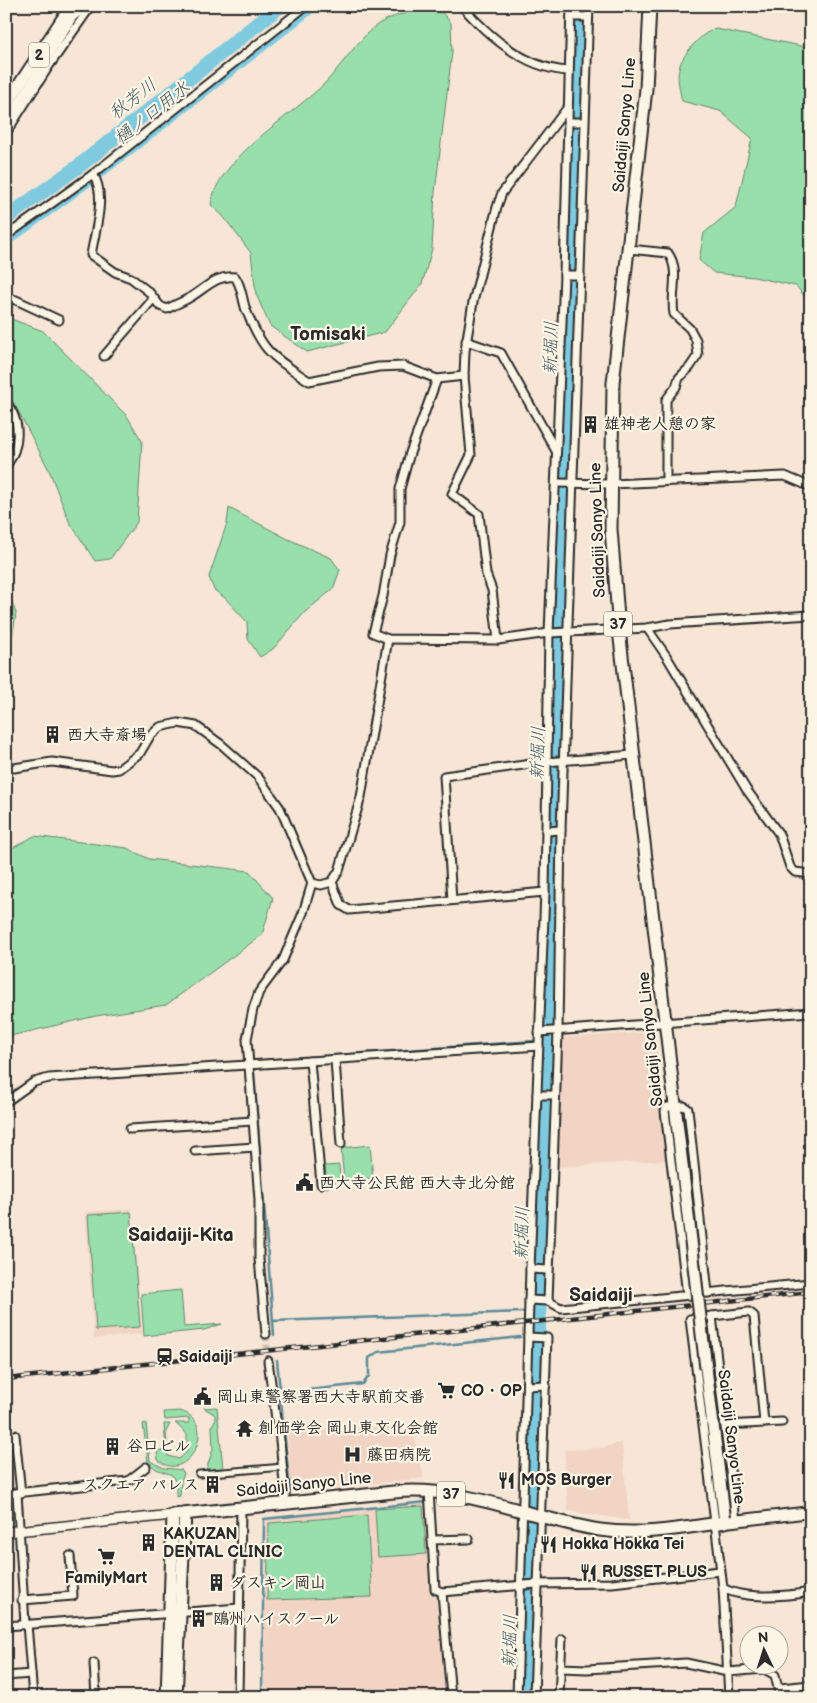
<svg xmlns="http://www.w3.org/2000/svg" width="817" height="1703" font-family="'Balsamiq Sans','Klee One',sans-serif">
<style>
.built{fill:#f1d4c4}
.green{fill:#99dfac;stroke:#62856c}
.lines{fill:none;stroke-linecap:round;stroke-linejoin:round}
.stream{stroke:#5d8a97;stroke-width:2.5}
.canal{stroke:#7fcadf;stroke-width:9}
.river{stroke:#7fcadf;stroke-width:15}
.minor-tunnel{stroke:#cec1b4;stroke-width:7;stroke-dasharray:7 3.5;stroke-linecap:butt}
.pedestrian-casing{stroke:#2b2b2b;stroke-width:9}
.minor-casing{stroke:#2b2b2b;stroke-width:11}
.tertiary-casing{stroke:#2b2b2b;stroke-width:12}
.secondary-casing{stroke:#2b2b2b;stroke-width:14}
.primary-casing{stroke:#2b2b2b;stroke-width:15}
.trunk-casing{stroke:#2b2b2b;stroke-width:15}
.pedestrian{stroke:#fcf5e5;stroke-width:5}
.minor{stroke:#fcf5e5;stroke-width:7}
.tertiary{stroke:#fcf5e5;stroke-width:9}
.secondary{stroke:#fcf5e5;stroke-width:10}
.primary{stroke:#fcf5e5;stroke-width:11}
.trunk{stroke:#fcf5e5;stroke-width:11}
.rail-casing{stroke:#2b2b2b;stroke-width:4.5}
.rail{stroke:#fcf5e5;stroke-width:2.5;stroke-dasharray:8;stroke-linecap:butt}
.primary-bridge-casing{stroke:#2b2b2b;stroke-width:15;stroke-linecap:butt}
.primary-bridge{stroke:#fcf5e5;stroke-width:11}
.labels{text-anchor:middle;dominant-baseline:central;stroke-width:4.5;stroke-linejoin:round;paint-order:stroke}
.shield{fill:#fcf5e5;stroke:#6a6863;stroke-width:1}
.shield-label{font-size:15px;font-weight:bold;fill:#2b2b2b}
.street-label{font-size:16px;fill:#2b2b2b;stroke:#fcf5e5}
.poi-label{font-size:16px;font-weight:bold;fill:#2b2b2b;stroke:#fcf5e5;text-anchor:start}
.water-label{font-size:18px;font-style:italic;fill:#445b61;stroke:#fcf5e5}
.quarter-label{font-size:19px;font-weight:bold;fill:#2b2b2b;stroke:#fcf5e5}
</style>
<rect width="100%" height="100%" fill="#f7e6d6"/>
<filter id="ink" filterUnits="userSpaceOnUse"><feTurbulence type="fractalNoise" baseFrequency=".02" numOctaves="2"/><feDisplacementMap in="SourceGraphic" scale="10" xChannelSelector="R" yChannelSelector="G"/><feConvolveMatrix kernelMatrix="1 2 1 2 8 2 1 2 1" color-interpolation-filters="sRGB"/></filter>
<g filter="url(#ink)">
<g class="built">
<path d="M 655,1032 L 666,1160 L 558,1167 L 561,1038 Z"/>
<path d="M 132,1209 L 142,1334 L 94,1339 L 85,1212 Z"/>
<path d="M 6,1273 L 12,1350 L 6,1351 Z"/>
<path d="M 411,1424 L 424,1478 L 291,1493 L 287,1433 Z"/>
<path d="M 622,1442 L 629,1520 L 568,1511 L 564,1450 L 602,1448 Z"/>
<path d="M 424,1503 L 430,1593 L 437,1598 L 446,1697 L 264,1697 L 266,1520 Z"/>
</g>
<g class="green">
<path d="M 439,9 L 451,23 L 452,52 L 435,192 L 432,249 L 422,284 L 385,332 L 307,352 L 270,326 L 256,294 L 251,253 L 223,216 L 211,205 C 216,159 296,113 326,82 C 341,66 363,33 380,23 C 399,12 418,11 439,9 Z"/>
<path d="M 716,29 L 811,48 L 811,304 L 796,286 L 754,277 L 714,273 L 699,260 L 704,233 L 736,207 L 752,138 L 720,111 L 682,101 C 676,74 675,65 694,44 C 702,36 706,32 716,29 Z"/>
<path d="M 6,317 L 43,331 L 127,416 L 142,441 L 137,522 L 110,559 L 95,561 L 69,521 L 49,470 L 6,388 Z"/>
<path d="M 229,508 L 288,539 L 331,558 L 340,570 L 333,589 L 305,612 L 273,649 L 260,657 L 248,639 L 247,622 L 225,598 L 214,590 L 209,577 L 227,523 Z"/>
<path d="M 6,587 L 16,613 L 11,646 L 6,649 Z"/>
<path d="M 34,836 L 127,848 L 149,859 L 249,871 L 273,898 L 262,935 L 166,1005 L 96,1016 L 6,1037 L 6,854 L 11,849 Z"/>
<path d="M 370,1145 L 373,1178 L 344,1181 L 341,1148 Z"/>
<path d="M 339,1165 L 340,1179 L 327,1188 L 325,1166 Z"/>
<path d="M 131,1212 L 140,1327 L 96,1330 L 88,1215 Z"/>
<path d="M 181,1290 L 184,1327 L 222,1324 L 204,1330 L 144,1336 L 141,1294 Z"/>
<path d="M 217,1407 L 223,1468 L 206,1470 L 213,1449 L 212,1426 L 216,1418 L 214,1414 L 204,1408 Z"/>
<path d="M 180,1411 C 221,1422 187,1486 158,1460 L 157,1451 L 166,1450 L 164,1424 L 170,1424 L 166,1432 L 168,1456 L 179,1459 L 187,1452 L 187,1434 L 175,1423 L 189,1423 L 189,1418 L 165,1420 L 164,1412 Z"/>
<path d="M 146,1423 L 150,1461 L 164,1468 L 182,1470 L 184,1473 L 181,1482 L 180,1496 L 176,1497 L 176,1483 L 172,1475 L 156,1469 L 148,1462 L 143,1424 Z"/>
<path d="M 423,1506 L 426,1554 L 378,1557 L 375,1509 Z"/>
<path d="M 367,1515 L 372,1597 L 267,1600 L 269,1523 Z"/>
</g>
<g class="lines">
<g class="stream">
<path d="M 266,1060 L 534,1041"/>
<path d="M 254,1073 L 274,1335"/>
<path d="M 534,1312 L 539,1312"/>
<path d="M 273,1321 L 523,1312"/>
<path d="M 277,1360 L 290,1491"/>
<path d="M 281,1393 L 363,1384 L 369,1376 L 369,1358 L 378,1352 L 520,1337"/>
<path d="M 30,1495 L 67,1491"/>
<path d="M 21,1496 L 23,1518"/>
<path d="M 24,1543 L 26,1589"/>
<path d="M 525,1589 L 530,1589"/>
<path d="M 432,1590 L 432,1593 L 437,1595"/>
<path d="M 27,1606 L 30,1622"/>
<path d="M 31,1628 L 37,1697"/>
<path d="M 262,1697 L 264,1519 L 426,1502 L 427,1517"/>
</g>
<path class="canal" d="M 6,242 L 98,175 L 315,6"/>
<g class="river">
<path d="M 6,218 L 79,166 L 280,6"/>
<path d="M 533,1501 L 580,6"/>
<path d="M 527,1697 L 532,1527"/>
</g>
<path class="minor-tunnel" d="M 266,1334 L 268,1361"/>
<defs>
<path id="pedestrian" d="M 199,1474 L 283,1467"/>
<g id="minor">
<path d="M 462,6 C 489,37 526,69 569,71"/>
<path d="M 571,17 L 588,17"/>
<path d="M 6,122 L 73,17 L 86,6"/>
<path d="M 568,122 L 584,122"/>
<path d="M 6,133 L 49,66 L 91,6"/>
<path d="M 93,174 C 107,196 95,230 91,255 L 115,272 L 131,278 L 149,292 L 160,306 L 167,309 C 174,305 182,302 189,298 C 204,290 216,274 235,277 C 242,286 242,299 246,310 C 264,354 272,356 309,381 L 378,367 L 403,366 L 437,379 L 464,376"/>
<path d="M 6,236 L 93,174 L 306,6"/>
<path d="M 629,249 L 668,253 C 681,271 670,294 674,314 L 690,329 L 696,340 L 698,355 L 690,367 L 679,378 L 676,387 L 666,400 L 666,480"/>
<path d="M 564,275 L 580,275"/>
<path d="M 6,298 L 16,300 L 59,320"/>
<path d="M 466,341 L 501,353 L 556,451"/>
<path d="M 104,356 L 154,298"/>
<path d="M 437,379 L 410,453 L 400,489 L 400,522 L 390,555 L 383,596 L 373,633 L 388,639 L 498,640 L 549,633 L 647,628 L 670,624 L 811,615"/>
<path d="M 6,403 C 22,421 20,448 6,466"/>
<path d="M 556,483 L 611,484 L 785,476 L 811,487"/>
<path d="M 647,628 L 667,657 L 746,789 L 779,834 L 790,867 L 795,872 L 811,874"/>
<path d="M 388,639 L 361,797 L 339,871 L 332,882 L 341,905 L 349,910 L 545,892"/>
<path d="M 498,640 L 492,590 L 486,574 L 479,514 L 452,494 L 471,455 L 464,376 L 465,351 L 473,302 L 497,207 L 502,193 L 568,107"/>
<path d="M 14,768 L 52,762 L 112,770 L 119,769 L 140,753 L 150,736 L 160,727 L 178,723 L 196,726 L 222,745 L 258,777 L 280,808 L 312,883 L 303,913 L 283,960 L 259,992 L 253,1009 L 247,1039 L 259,1200 L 259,1259 L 266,1334"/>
<path d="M 546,831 L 561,830"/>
<path d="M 312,883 L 321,885 L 332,882"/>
<path d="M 452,900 L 444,776 L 546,762 L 633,755"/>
<path d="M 539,1032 L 811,1012"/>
<path d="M 335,1060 L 341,1144"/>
<path d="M 310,1061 L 321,1184"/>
<path d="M 537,1095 L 555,1095"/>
<path d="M 6,1102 L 34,1082 L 49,1078 L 539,1046"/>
<path d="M 130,1129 L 253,1121"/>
<path d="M 195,1151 L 255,1147"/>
<path d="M 530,1269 L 548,1270"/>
<path d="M 705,1293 L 811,1283"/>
<path d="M 687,1295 L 665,1111 L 667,1107 L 684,1106 L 688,1109 L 708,1293"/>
<path d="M 529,1300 L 548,1301 L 561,1308 L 691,1295"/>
<path d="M 548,1301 L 558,1032 L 561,830 L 589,6"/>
<path d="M 712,1316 L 749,1312 L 754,1316 L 764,1423"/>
<path d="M 528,1337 L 547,1338 L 534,1697"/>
<path d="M 268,1361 L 276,1419 L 279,1430 L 286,1504"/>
<path d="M 527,1386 L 546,1385"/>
<path d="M 725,1425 L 782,1422"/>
<path d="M 15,1435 L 21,1493"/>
<path d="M 429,1490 L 435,1589 L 442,1592 L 451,1697"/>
<path d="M 17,1493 L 25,1624"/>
<path d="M 6,1494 L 128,1481 L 146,1467"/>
<path d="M 432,1540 L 469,1539"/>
<path d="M 723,1588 C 744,1600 787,1596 811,1592"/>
<path d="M 442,1592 L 536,1584 L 612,1583 L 720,1571"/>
<path d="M 22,1600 L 73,1596 L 70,1556"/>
<path d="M 27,1624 L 33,1697"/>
<path d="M 6,1626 L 239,1608"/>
<path d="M 94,1663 L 96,1697"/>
<path d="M 560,1668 L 587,1669 L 686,1663 L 728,1672 L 764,1669 L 775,1675 L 780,1697"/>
<path d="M 6,1676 L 31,1674"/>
<path d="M 780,1688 L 811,1685"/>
<path d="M 238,1697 L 241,1509"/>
<path d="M 517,1697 L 530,1269 L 545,892 L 549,633 L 564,275 L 571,6"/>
<path d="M 559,1697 L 562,1639"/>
<path d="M 729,1697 L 723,1588 L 690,1319 L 712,1316 L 736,1521"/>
</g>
<path id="tertiary" d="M 6,1532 L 173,1515"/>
<path id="secondary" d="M 725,1522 L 811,1512"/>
<g id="primary">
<path d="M 650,6 L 646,89 L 613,383 L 611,529 L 619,630 L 691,1241"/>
<path d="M 167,1697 L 173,1515 L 394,1492 C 465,1485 531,1519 600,1530 C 642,1536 684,1528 725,1522 L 706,1368"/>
<path d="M 176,1697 L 185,1514"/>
</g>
<path id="trunk" d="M 6,105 L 71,6"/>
</defs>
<use href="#pedestrian" class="pedestrian-casing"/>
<use href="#minor" class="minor-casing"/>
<use href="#tertiary" class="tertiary-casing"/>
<use href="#secondary" class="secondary-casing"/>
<use href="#primary" class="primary-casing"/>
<use href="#trunk" class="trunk-casing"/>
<use href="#pedestrian" class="pedestrian"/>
<use href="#minor" class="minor"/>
<use href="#tertiary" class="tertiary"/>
<use href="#secondary" class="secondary"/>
<use href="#primary" class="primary"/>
<use href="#trunk" class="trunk"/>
<defs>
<path id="rail" d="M 6,1379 L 811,1292"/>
</defs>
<use href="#rail" class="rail-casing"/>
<use href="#rail" class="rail"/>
<defs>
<path id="primary-bridge" d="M 691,1241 L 706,1368"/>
</defs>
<use href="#primary-bridge" class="primary-bridge-casing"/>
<use href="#primary-bridge" class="primary-bridge"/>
</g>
</g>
<defs>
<symbol id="building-bare" viewBox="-9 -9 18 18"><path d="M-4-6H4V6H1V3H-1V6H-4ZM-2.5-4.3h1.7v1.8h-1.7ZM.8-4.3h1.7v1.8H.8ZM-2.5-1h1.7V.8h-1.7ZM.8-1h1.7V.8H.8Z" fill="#2b2b2b" stroke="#fcf5e5" stroke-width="2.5" paint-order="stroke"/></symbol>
<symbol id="civic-bare" viewBox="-9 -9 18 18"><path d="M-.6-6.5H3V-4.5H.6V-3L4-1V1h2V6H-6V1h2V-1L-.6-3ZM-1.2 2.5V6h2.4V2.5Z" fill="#2b2b2b" stroke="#fcf5e5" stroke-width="2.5" paint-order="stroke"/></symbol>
<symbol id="station-bare" viewBox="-9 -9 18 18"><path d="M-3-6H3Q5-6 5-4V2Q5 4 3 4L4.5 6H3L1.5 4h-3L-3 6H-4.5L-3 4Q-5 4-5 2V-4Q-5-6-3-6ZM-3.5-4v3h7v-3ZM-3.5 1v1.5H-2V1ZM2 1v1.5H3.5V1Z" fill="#2b2b2b" stroke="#fcf5e5" stroke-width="2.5" paint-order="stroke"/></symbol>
<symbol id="supermarket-bare" viewBox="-9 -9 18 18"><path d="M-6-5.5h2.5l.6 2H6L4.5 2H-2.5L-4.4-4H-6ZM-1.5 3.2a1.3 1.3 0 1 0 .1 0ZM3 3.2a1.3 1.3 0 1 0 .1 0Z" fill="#2b2b2b" stroke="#fcf5e5" stroke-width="2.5" paint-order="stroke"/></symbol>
<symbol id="temple-bare" viewBox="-9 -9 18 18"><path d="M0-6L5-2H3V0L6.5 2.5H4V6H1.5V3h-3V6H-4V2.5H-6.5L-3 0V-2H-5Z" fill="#2b2b2b" stroke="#fcf5e5" stroke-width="2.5" paint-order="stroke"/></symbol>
<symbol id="hospital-bare" viewBox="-9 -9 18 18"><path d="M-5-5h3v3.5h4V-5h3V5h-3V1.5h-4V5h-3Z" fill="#2b2b2b" stroke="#fcf5e5" stroke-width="2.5" paint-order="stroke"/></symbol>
<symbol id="restaurant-bare" viewBox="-9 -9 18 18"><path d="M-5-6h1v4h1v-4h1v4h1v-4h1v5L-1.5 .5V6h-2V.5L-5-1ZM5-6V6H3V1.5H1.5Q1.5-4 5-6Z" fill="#2b2b2b" stroke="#fcf5e5" stroke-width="2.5" paint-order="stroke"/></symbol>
</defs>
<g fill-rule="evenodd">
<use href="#building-bare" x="578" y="412" width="25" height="25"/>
<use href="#building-bare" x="40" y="722" width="25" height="25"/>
<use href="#civic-bare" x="292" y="1170" width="25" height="25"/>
<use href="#station-bare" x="152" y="1344" width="25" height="25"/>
<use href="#supermarket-bare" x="434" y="1378" width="25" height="25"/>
<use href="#civic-bare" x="190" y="1384" width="25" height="25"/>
<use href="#temple-bare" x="232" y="1416" width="25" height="25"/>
<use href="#building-bare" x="100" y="1434" width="25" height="25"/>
<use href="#hospital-bare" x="340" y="1442" width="25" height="25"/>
<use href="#restaurant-bare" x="494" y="1468" width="25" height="25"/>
<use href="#building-bare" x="200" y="1472" width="25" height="25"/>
<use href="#building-bare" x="136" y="1530" width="25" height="25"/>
<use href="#restaurant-bare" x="536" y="1532" width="25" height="25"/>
<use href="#supermarket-bare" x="94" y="1544" width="25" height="25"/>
<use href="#restaurant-bare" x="576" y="1560" width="25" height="25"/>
<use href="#building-bare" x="204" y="1570" width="25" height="25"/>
<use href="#building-bare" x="186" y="1606" width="25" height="25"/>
</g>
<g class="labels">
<g class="shield">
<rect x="29" y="42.5" width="20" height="25" rx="4"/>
<rect x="604" y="611.5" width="28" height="25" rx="4"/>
<rect x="437" y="1481.5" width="28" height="25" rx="4"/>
</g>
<g class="shield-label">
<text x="39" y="55">2</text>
<text x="618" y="624">37</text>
<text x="451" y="1494">37</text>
</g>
<g class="street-label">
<text transform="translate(625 125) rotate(-85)">Saidaiji Sanyo Line</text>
<text transform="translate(598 530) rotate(-92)">Saidaiji Sanyo Line</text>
<text transform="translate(651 1039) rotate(-96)">Saidaiji Sanyo Line</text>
<text transform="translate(731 1437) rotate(83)">Saidaiji Sanyo Line</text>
<text transform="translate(304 1485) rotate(-6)">Saidaiji Sanyo Line</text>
</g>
<g class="poi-label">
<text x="604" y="424">雄神老人憩の家</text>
<text x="67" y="735">西大寺斎場</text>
<text x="319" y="1183">西大寺公民館 西大寺北分館</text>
<text x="179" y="1357">Saidaiji</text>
<text x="461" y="1391">CO・OP</text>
<text x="217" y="1397">岡山東警察署西大寺駅前交番</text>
<text x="258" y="1428">創価学会 岡山東文化会館</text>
<text x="127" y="1446">谷口ビル</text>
<text x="367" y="1455">藤田病院</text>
<text x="521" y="1480">MOS Burger</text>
<text x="199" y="1485" text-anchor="end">スクエア パレス</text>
<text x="163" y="1534">KAKUZAN<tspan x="163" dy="18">DENTAL CLINIC</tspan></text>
<text x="562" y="1544">Hokka Hokka Tei</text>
<text x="602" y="1572">RUSSET PLUS</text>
<text x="106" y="1578" text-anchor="middle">FamilyMart</text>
<text x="230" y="1583">ダスキン岡山</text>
<text x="213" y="1619">鴎州ハイスクール</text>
</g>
<g class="water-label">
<text transform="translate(133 99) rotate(-38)">秋芳川</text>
<text transform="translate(152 113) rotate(-38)">樋ノ口用水</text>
<text transform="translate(551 348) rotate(-88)">新堀川</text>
<text transform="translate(538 753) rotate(-88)">新堀川</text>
<text transform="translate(522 1233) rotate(-88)">新堀川</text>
<text transform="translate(510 1641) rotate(-88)">新堀川</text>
</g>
<g class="quarter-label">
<text x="328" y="334">Tomisaki</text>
<text x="181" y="1235">Saidaiji-Kita</text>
<text x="601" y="1295">Saidaiji</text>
</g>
</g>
<rect width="817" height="1703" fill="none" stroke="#fcf5e5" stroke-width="25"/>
<rect x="12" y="12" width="792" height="1678" fill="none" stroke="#2b2b2b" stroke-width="2" filter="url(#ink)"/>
<g transform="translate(764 1650) rotate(356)"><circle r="24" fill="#fcf5e5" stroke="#a8a49b"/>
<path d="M0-4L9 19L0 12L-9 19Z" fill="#2b2b2b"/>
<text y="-8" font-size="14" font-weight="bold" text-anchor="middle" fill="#2b2b2b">N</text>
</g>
</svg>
